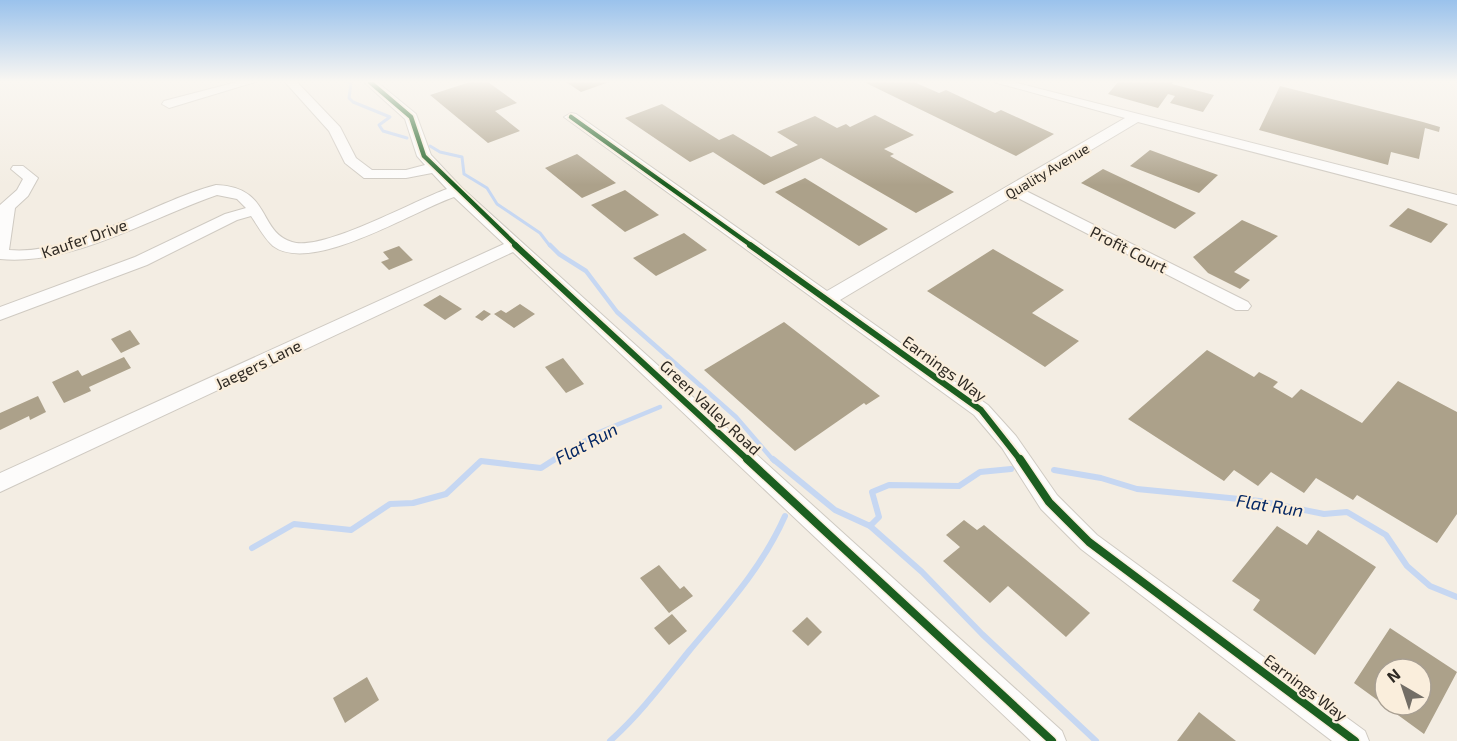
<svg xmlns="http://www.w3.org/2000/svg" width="1457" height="741" font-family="'Exo 2',sans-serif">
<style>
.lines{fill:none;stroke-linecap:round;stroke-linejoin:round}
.stream-far2{stroke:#c6d7f2;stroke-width:3}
.stream-far1{stroke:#c6d7f2;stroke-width:4.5}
.stream{stroke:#c6d7f2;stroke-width:6}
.building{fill:#aca18a;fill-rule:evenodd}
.minor-casing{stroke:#cfcac2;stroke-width:2}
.minor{fill:#fdfcfb;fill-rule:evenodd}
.cycleway-far2-casing{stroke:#faeedc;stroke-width:8}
.cycleway-far1-casing{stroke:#faeedc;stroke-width:10}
.cycleway-casing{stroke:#faeedc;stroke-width:11}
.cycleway-far2{stroke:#1b5e20;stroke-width:4.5}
.cycleway-far1{stroke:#1b5e20;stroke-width:6}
.cycleway{stroke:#1b5e20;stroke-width:8}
.labels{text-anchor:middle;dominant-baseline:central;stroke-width:4.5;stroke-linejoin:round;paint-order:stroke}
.far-street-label{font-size:14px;fill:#2e2923;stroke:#faeedc}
.street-label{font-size:16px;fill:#2e2923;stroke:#faeedc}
.water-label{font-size:18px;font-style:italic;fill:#032663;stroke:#faeedc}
</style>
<rect width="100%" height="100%" fill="#f3ede3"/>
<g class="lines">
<g class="stream-far2">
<path d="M 348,82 L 351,83 L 349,98 L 353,102 L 390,117 L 379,125 L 383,131 L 407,138"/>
<path d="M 430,146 L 440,152 L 462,157 L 464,174 L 487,188 L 497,204 L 540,233 L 550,246"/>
</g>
<g class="stream-far1">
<path d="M 550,245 L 559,254 L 586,271 L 617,312 L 736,417 L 774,461"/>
<path d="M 553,461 L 597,433 L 660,407"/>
</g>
<g class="stream">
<path d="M 773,459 L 835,510 L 870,526 L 879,517 L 872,492 L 889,485 L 959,486 L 980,472 L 1011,469"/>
<path d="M 1054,470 L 1101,478 L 1137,489 L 1260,501 L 1324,514 L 1347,512 L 1386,535 L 1407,566 L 1430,586 L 1457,597"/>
<path d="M 870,526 L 922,572 L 982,634 L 1096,741"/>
<path d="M 252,548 L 294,524 L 351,530 L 390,504 L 413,503 L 446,494 L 481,461 L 541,468 L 555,459"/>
<path d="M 610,741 C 640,714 664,682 689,651 C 725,608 762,568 785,516"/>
</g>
</g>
<g class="building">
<path d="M 470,82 L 488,82 L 517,103 L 495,111 L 520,131 L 488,143 L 430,95 Z"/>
<path d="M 566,82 L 609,82 L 581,92 Z"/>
<path d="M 864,82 L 914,82 L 939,93 L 946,90 L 995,113 L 1001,110 L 1054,134 L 1016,156 Z"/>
<path d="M 1118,82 L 1173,82 L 1172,84 L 1214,95 L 1203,112 L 1170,103 L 1175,96 L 1168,94 L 1158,108 L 1108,94 Z"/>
<path d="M 1280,86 L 1423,122 L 1440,127 L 1439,132 L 1425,128 L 1419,159 L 1391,152 L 1388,165 L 1259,130 Z"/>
<path d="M 662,104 L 719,140 L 733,134 L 771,157 L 798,145 L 777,132 L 815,116 L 837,128 L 846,124 L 850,127 L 875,115 L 914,135 L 884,149 L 894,154 L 890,156 L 954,192 L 916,213 L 821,158 L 764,185 L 713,152 L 690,162 L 625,118 Z"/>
<path d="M 1150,150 L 1218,175 L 1199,193 L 1130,166 Z"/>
<path d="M 577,154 L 616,183 L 582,198 L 545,168 Z"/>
<path d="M 1103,169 L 1196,213 L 1175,229 L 1081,183 Z"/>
<path d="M 805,178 L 888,229 L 859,246 L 775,192 Z"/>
<path d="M 625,190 L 659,215 L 625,232 L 591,205 Z"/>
<path d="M 1408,208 L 1448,224 L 1431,243 L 1389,226 Z"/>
<path d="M 1242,220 L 1278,236 L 1234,272 L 1250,280 L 1240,289 L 1208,273 L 1193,257 Z"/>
<path d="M 684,233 L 707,250 L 656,276 L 633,258 Z"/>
<path d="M 399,246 L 413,260 L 389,270 L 381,262 L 389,259 L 383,252 Z"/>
<path d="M 993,249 L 1064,290 L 1032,313 L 1079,341 L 1045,367 L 927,291 Z"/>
<path d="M 440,295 L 462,309 L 445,320 L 423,305 Z"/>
<path d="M 520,304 L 535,314 L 514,328 L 494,314 L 501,310 L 506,313 Z"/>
<path d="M 484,310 L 491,314 L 482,321 L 475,317 Z"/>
<path d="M 784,322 L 880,396 L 866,405 L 864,403 L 795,451 L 704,370 Z"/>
<path d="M 130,330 L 140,344 L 121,353 L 111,339 Z"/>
<path d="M 1207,350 L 1254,377 L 1259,372 L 1278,382 L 1273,387 L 1292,398 L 1301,389 L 1362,423 L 1398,381 L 1457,412 L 1457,514 L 1437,543 L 1357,495 L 1353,500 L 1316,478 L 1304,493 L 1271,472 L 1258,486 L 1234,470 L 1224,481 L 1128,419 Z"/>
<path d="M 124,357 L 131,368 L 89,387 L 91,391 L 64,403 L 52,382 L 78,370 L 82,376 Z"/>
<path d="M 563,358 L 584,384 L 566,393 L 545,367 Z"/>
<path d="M 38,396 L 46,412 L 30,420 L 29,416 L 0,430 L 0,413 Z"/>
<path d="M 964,520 L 977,530 L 984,525 L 1090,613 L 1066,637 L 1008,586 L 990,603 L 943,561 L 960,547 L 946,535 Z"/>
<path d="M 1277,526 L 1307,545 L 1318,530 L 1376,567 L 1315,655 L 1253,610 L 1260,600 L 1232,581 Z"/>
<path d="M 659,565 L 680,589 L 684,586 L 693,596 L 669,613 L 640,578 Z"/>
<path d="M 672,614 L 687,631 L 669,645 L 654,628 Z"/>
<path d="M 807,617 L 822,632 L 808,646 L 792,631 Z"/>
<path d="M 1390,628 L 1457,672 L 1424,734 L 1354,683 ZM 1385,669 L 1421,669 L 1421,705 L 1385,705 Z"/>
<path d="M 367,677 L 379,700 L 345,723 L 333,698 Z"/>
<path d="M 1199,712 L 1236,741 L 1177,741 Z"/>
</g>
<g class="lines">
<defs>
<g id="minor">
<path d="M 237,82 L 255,82 L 169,108 L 162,104 L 164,101 Z"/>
<path d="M 285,82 L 297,82 L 340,127 L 356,158 L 372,170 L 406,170 L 425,165 L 417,156 L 405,119 L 364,82 L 377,82 L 416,114 L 431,155 L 462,188 L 1062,731 L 1066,741 L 1031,741 L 513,252 L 0,492 L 0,473 L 504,244 L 454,197 C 413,211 312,275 273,246 C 264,238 258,226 251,216 L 237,220 L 147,265 L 0,320 L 0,307 L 135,257 L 225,214 L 246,208 L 237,199 L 217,195 C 150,218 72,266 0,259 L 0,205 L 17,190 L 23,179 L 11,169 L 13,166 L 23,166 L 38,178 L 28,196 L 15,208 L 9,250 C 74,256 153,201 216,185 C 272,187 257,231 292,242 C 322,252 413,201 447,189 L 432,173 L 406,178 L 364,178 L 345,163 L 329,131 Z"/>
<path d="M 994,82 L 1013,82 L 1457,195 L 1457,205 L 1138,122 L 1024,190 L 1248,302 L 1251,306 L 1248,310 L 1236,310 L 1014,196 L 840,300 L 988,405 L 1016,436 L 1057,495 L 1097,535 L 1365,731 L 1369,741 L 1332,741 L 1081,549 L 1041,509 L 1002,448 L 974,415 L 564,117 L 571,113 L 576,114 L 827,291 L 1125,118 Z"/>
</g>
</defs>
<use href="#minor" class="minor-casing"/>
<use href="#minor" class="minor"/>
<defs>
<g id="cycleway-far2">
<path d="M 370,82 L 411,117 L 424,156 L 517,246"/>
<path d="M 571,117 L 752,246"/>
</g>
<g id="cycleway-far1">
<path d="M 515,245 L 749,461"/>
<path d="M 750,245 L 981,410 L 1021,461"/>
</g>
<g id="cycleway">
<path d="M 747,459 L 1052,741"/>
<path d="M 1020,459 L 1049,502 L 1089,542 L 1355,741"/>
</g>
</defs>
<use href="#cycleway-far2" class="cycleway-far2-casing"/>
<use href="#cycleway-far1" class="cycleway-far1-casing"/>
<use href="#cycleway" class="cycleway-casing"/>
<use href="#cycleway-far2" class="cycleway-far2"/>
<use href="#cycleway-far1" class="cycleway-far1"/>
<use href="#cycleway" class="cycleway"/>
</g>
<linearGradient id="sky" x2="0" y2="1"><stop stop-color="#9ac2ec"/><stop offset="0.44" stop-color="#faf7f2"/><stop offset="1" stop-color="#faf7f2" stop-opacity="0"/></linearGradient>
<rect width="1457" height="185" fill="url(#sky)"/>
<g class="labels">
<g class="far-street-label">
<text transform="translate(1047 171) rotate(-31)">Quality Avenue</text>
</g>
<g class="street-label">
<text transform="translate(84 238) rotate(-19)">Kaufer Drive</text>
<text transform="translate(1129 249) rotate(27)">Profit Court</text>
<text transform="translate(258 364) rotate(-26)">Jaegers Lane</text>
<text transform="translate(945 368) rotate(36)">Earnings Way</text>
<text transform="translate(711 407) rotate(43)">Green Valley Road</text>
<text transform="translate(1306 687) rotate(37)">Earnings Way</text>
</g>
<g class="water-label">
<text transform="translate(586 443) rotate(-28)">Flat Run</text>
<text transform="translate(1270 505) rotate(9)">Flat Run</text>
</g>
</g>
<g transform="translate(1403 687) rotate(321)"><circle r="28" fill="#faeedc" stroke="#a89f92" stroke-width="1.5"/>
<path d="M0-4.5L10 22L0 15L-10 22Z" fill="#736e66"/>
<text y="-9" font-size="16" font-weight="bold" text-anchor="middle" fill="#2e2923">N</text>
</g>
</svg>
